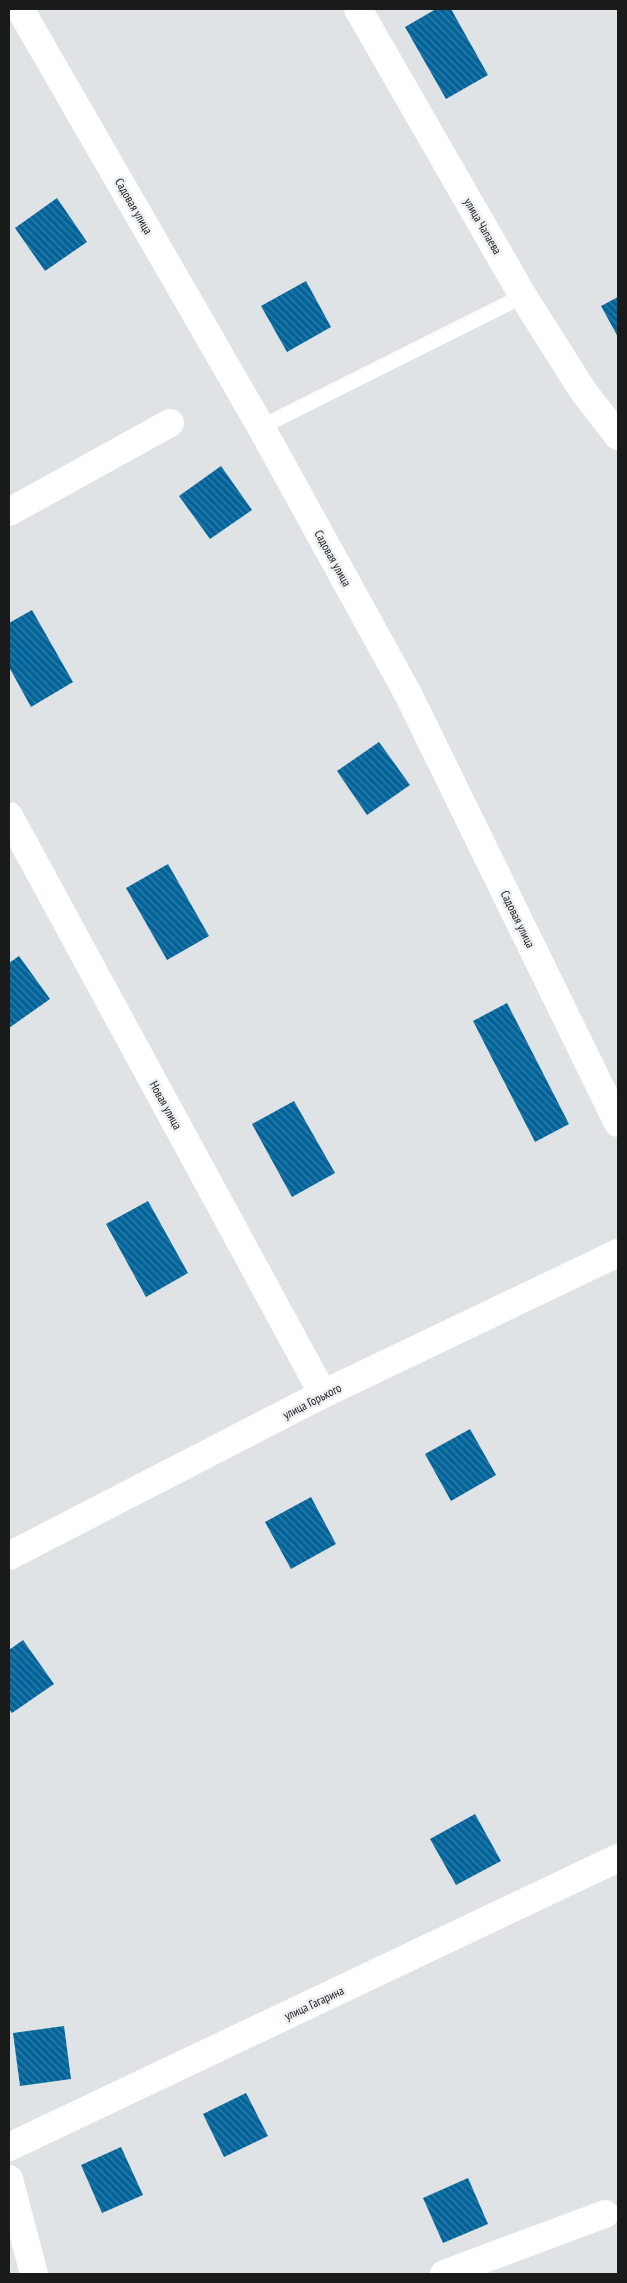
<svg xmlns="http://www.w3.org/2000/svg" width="627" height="2283" font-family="'PT Sans Narrow',sans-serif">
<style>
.building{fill:url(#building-back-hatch)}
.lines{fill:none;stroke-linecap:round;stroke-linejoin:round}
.lane{stroke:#fff;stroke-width:15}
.street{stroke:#fff;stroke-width:28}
.labels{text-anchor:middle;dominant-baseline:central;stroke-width:5;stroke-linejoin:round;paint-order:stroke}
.street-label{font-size:12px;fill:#191b1b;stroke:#edf0f3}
</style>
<defs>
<pattern id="building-back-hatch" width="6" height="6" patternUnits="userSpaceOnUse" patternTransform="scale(1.25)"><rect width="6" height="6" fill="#00649b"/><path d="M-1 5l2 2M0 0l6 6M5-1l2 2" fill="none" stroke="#387ea5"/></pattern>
</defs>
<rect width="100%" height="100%" fill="#e0e3e5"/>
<g class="building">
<path d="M 436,9 L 451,9 L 488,75 L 446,99 L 405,27 Z"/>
<path d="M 57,198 L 87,242 L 45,271 L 15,228 Z"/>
<path d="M 306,281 L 331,327 L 287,352 L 261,306 Z"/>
<path d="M 618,297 L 618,337 L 601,306 Z"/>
<path d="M 221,466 L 252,510 L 210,539 L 179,496 Z"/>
<path d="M 32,610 L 73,682 L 31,707 L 9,667 L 9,623 Z"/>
<path d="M 379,742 L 410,785 L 367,815 L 337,771 Z"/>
<path d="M 168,864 L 209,936 L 167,960 L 126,888 Z"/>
<path d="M 19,956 L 50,999 L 9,1028 L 9,963 Z"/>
<path d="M 507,1003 L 569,1124 L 535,1142 L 473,1021 Z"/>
<path d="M 294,1101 L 335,1173 L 292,1197 L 252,1124 Z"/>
<path d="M 148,1201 L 188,1273 L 146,1297 L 106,1224 Z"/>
<path d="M 470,1429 L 496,1475 L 451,1501 L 425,1454 Z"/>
<path d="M 311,1497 L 336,1544 L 291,1569 L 265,1522 Z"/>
<path d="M 23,1640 L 54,1684 L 12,1713 L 9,1709 L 9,1650 Z"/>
<path d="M 475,1814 L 501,1861 L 456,1885 L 430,1839 Z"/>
<path d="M 64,2026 L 71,2079 L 20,2086 L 13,2033 Z"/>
<path d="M 246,2093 L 268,2136 L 224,2157 L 203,2114 Z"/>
<path d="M 121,2147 L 143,2195 L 102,2213 L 81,2165 Z"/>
<path d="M 468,2178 L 488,2224 L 443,2243 L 423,2198 Z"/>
</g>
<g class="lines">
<path class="lane" d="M 261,427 L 523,296"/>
<g class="street">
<path d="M 20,9 L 261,427 L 408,694 L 618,1123"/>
<path d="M 358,9 L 523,296 L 583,391 L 618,436"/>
<path d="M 9,512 L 170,423"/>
<path d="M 9,816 L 323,1394"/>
<path d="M 9,1556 L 323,1394 L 618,1253"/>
<path d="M 9,2147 L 618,1858"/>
<path d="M 9,2179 L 34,2274"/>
<path d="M 444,2274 L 605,2214"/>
</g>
</g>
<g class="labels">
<g class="street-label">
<text transform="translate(134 206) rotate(60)">Садовая улица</text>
<text transform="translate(483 226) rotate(60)">улица Чапаева</text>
<text transform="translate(333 558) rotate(61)">Садовая улица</text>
<text transform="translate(518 919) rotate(64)">Садовая улица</text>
<text transform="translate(166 1105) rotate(61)">Новая улица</text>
<text transform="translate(312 1401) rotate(-27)">улица Горького</text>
<text transform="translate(314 2003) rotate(-25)">улица Гагарина</text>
</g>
</g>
<rect width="627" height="2283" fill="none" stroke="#191b1b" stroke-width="20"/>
</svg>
